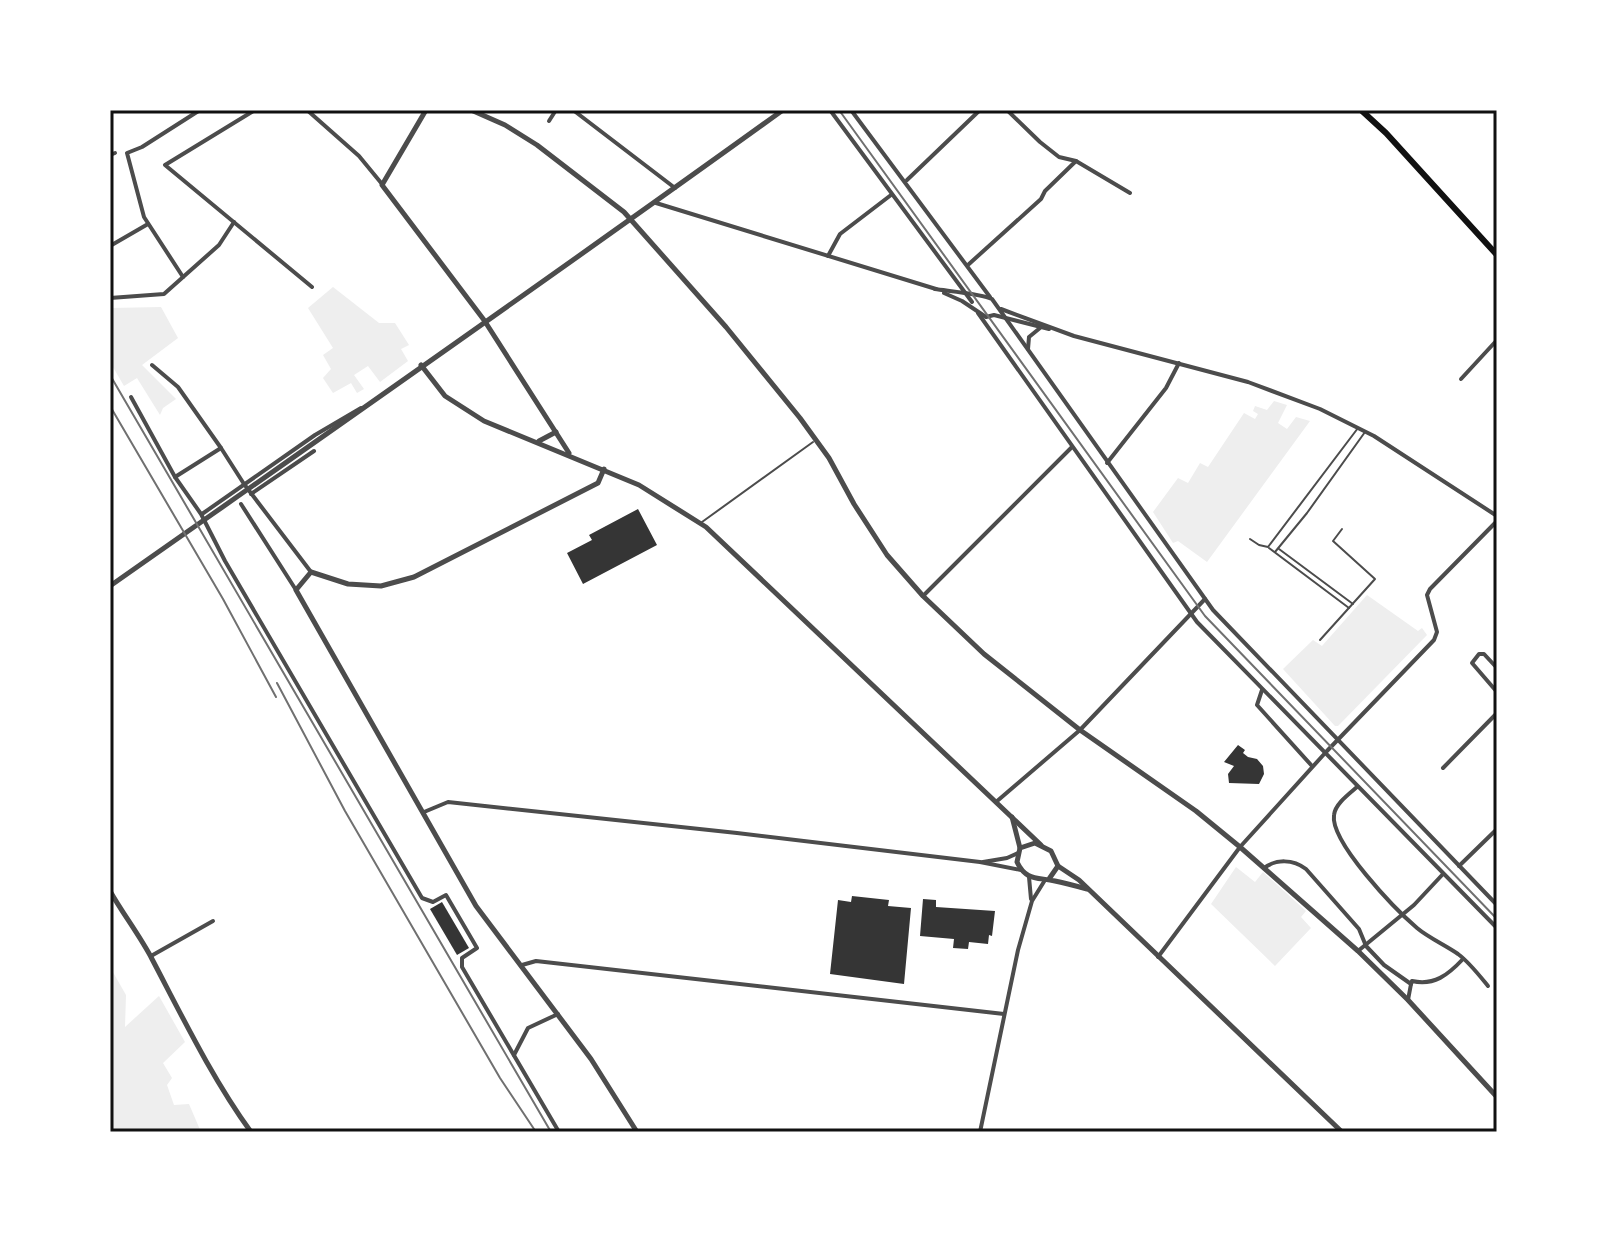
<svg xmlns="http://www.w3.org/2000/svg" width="1607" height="1242" font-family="Bitter,serif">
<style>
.green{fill:#eee}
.building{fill:#353535}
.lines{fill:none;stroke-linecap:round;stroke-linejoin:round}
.service{stroke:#4c4c4c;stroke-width:2}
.minor{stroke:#4c4c4c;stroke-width:4}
.tertiary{stroke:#4c4c4c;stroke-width:5}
.secondary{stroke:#111;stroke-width:6}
.tram{stroke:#707070;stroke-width:2}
.rail{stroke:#707070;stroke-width:2}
.neatline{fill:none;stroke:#111;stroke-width:3}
</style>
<rect width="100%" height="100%" fill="#fff"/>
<g class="green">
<path d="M 333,287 L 379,323 L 395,323 L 409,345 L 401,349 L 408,361 L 380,382 L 368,366 L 354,375 L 364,389 L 357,393 L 351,383 L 333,393 L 323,378 L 331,369 L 323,355 L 333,348 L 308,308 Z"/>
<path d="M 161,307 L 178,338 L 142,365 L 176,399 L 163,408 L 160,415 L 137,378 L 124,386 L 110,362 L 110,308 Z"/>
<path d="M 1274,401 L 1287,405 L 1278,423 L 1287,429 L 1296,417 L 1310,421 L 1207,562 L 1178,541 L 1173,543 L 1153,512 L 1178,478 L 1188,483 L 1200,463 L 1208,467 L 1244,413 L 1255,419 L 1258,414 L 1253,411 L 1255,406 L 1267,410 Z"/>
<path d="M 1367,595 L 1418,631 L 1422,628 L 1427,635 L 1338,726 L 1335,726 L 1283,669 L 1313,640 L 1322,646 Z"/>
<path d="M 1236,867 L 1255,882 L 1263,872 L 1306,911 L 1301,917 L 1311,928 L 1275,966 L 1211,904 Z"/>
<path d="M 110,967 L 126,995 L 125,1027 L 159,996 L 185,1042 L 163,1063 L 172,1078 L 167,1085 L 174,1105 L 189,1104 L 201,1132 L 110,1132 Z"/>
</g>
<g class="building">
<path d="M 638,509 L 657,545 L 583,584 L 567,553 L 592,540 L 589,535 Z"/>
<path d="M 1238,745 L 1245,750 L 1243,753 L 1248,757 L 1257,759 L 1263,766 L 1264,774 L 1259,784 L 1229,783 L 1228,774 L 1234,766 L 1224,762 Z"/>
<path d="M 852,896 L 889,900 L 888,906 L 911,908 L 904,984 L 830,974 L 838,900 L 851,902 Z"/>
<path d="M 923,899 L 936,900 L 936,907 L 995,911 L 992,936 L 989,935 L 988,944 L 969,942 L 968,949 L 953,948 L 954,939 L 920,936 Z"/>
<path d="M 442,902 L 469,948 L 457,955 L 430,909 Z"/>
</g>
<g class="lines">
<g class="service">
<path d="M 702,522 L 813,442"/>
<path d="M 1250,539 L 1259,545 L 1268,547 L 1358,428"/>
<path d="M 1269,548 L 1349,608"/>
<path d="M 1279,549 L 1353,604"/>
<path d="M 1275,552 L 1307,513 L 1365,432"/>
<path d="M 1320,640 L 1375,579 L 1333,541 L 1342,529"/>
</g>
<g class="minor">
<path d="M 255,110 L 165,165 L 312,287"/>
<path d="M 307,110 L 359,156 L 382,184"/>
<path d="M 573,110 L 675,188"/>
<path d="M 830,110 L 972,302"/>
<path d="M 851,110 L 990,297"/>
<path d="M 1007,110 L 1040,142 L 1059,157 L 1076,161 L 1130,193"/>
<path d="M 549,121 L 556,110"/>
<path d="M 110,155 L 115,153"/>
<path d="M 907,180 L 980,110"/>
<path d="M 656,203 L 936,289"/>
<path d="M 110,246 L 148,224"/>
<path d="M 828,256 L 840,234 L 891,195"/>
<path d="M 969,264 L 1041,199 L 1045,191 L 1076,161"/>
<path d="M 183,277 L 144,217 L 127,153 L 142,147 L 200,110"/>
<path d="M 935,289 C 948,291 983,294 992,299 L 1213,610 L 1497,905"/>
<path d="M 944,293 L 962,301 L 986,317 L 994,315 L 1049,329"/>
<path d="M 110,298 L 164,294 L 219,245 L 234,222"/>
<path d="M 1001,309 L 1074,336 L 1248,382 L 1320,409 L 1374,436 L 1497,516"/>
<path d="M 978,313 L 1197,622 L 1497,928"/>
<path d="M 1028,349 L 1029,337 L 1040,328"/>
<path d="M 152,365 L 178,387 L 221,448 L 175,477 L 201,514 L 225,561 L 422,898 L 433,902 L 446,895 L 477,948 L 462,958 L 462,967 L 559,1132"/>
<path d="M 1461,379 L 1497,340"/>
<path d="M 131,397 L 175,477"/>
<path d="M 221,448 L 244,484 L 311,572"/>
<path d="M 1107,463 L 1166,388 L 1179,363"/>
<path d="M 251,494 L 314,451"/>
<path d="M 241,504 L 296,590"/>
<path d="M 202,514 L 315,435 L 361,408"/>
<path d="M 923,596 L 1072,447"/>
<path d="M 1497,668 L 1484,654 L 1479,654 L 1472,663 L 1497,692"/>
<path d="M 1262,690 L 1257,705 L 1312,766"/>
<path d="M 1443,768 L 1497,713"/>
<path d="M 1357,787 C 1349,794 1335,804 1334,815 C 1330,842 1396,910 1417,928 C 1429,938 1445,945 1458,954 C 1469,962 1479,975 1488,986"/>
<path d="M 996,802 L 1080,730 L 1205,599"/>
<path d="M 424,812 L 448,802 L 737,833 L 980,862 L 1021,870"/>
<path d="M 983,862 L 1007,858 L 1018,853"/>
<path d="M 1459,866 L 1497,829"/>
<path d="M 1264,868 C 1276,859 1293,859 1306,869 L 1359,929 L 1366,946 L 1384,965 L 1411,984 L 1408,1000"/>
<path d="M 1029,877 L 1031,899"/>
<path d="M 1358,951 L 1414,905 L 1443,874"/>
<path d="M 151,956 L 213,921"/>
<path d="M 1158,957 L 1240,847 L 1326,752 L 1434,640 L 1437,632 L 1427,595 L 1430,589 L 1497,521"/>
<path d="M 522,965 L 536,961 L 1004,1014"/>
<path d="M 1411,984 L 1412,981 C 1434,986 1448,975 1463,959"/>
<path d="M 514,1055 L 528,1028 L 558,1014"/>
<path d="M 980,1132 L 1018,950 L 1032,901 L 1045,880"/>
</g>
<g class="tertiary">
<path d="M 426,110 L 382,185 L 484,320 L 569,453"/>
<path d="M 471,110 L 505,125 L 537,145 L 624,212 L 726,327 L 800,418 L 829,458 L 854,504 L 887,555 L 923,596 L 984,654 L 1080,730 L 1196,811 L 1240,847 L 1358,951 L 1408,1000 L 1497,1097"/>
<path d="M 421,365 L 445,396 L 484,421 L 639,485 L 706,527 L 1041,845"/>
<path d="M 539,441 L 556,432"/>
<path d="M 604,469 L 598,483 L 414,577 L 381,586 L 348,584 L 311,572 L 296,590 L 476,906 L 591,1059 L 637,1132"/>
<path d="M 110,586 C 335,428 560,271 783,110"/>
<path d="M 1012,817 L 1020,848"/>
<path d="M 1058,866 L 1079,880 L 1342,1132"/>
<path d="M 1049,879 L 1058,866 L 1051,851 L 1035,843 L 1020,848 L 1017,862 C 1026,881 1037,877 1055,881 C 1065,883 1076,886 1087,889"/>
<path d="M 110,891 C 123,914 140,936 152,959 C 183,1018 212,1078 251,1132"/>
</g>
<path class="secondary" d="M 1361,110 L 1386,133 L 1497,255"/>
<path class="tram" d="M 839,110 L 1205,616 L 1497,919"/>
<g class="rail">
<path d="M 110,375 L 551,1132"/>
<path d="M 110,406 L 223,599 L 276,697"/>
<path d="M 277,683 L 345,811 L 500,1078 L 536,1132"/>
</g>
</g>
<rect width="1607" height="1242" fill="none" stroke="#ffffff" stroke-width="224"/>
<rect x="112" y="112" width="1383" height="1018" class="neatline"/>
</svg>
